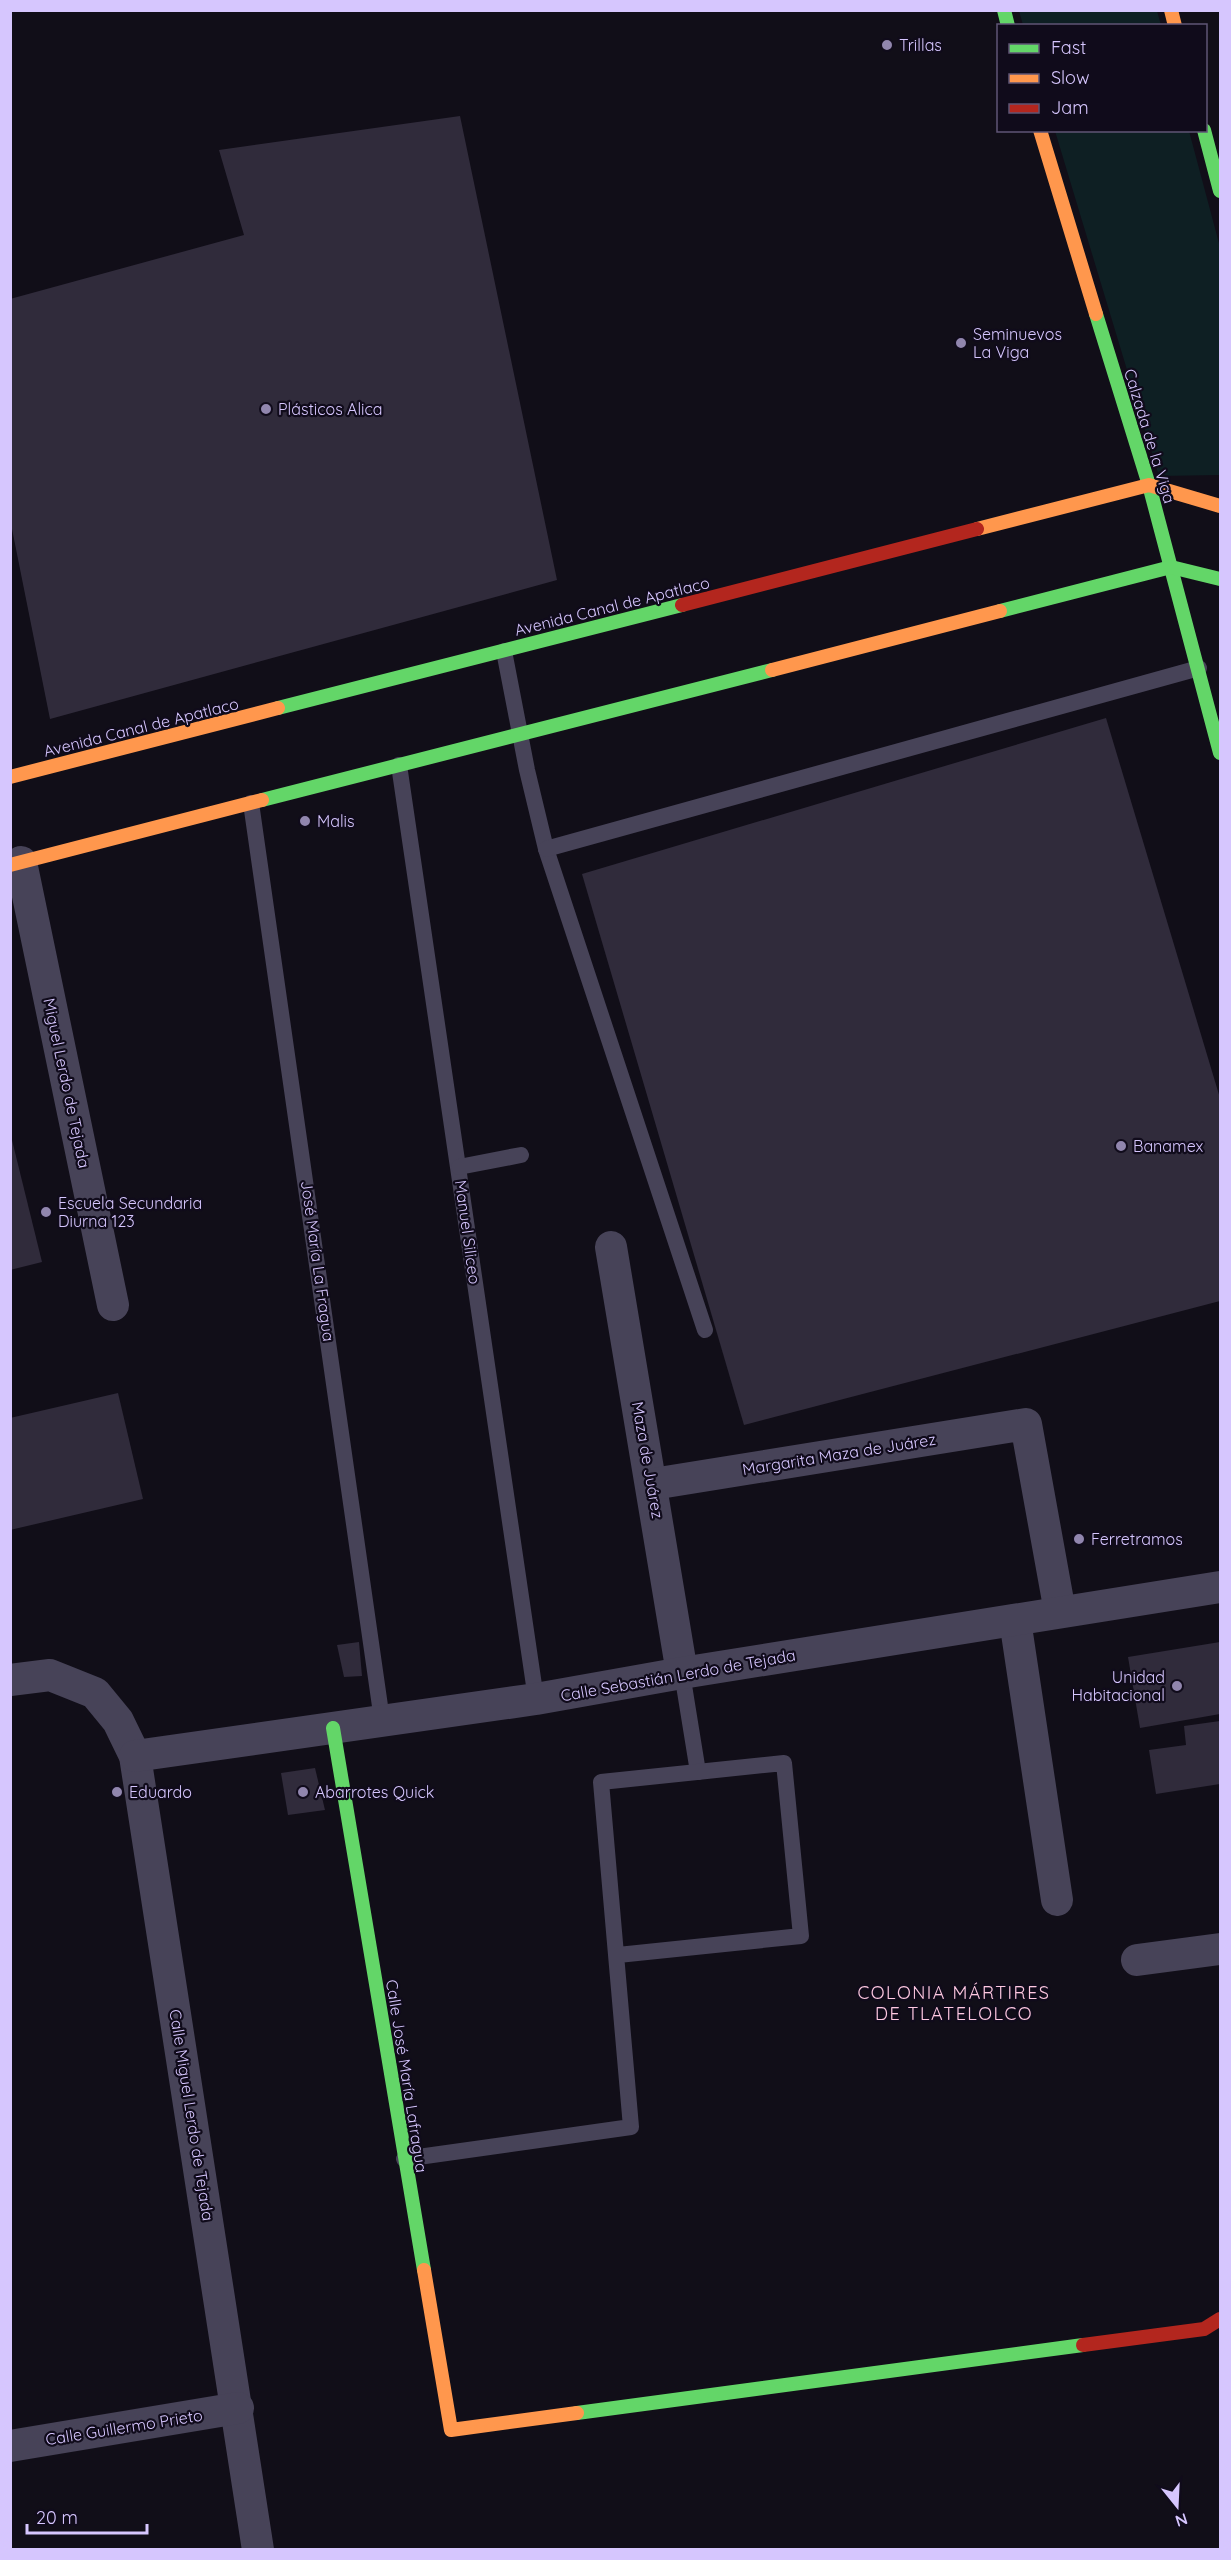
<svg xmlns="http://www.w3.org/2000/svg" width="1231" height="2560" font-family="Quicksand,sans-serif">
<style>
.green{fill:#0e1f23}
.building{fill:#302b3b}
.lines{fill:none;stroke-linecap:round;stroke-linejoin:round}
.lane{stroke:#474358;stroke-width:16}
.street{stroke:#474358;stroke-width:32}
.fast{stroke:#63d668;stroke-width:14}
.slow{stroke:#ff974d;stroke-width:14}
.jam{stroke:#b3261e;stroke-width:14}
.poi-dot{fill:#9186ae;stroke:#100b1b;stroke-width:2}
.labels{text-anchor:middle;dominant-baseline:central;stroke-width:4.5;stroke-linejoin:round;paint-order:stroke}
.poi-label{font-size:16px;fill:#d6c6fe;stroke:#100b1b;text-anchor:start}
.street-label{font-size:16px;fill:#d6c6fe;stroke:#100b1b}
.neighbourhood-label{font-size:18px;letter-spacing:1.5px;fill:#fec8e1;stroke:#100b1b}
</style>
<rect width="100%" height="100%" fill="#110e18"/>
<g class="green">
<path d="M 1019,11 L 1157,11 L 1161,25 L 1023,25 Z"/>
<path d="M 1055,131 L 1189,131 L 1220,247 L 1220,475 L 1159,476 Z"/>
</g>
<g class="building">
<path d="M 460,116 L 557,580 L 50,719 L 10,519 L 10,299 L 244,235 L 219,150 Z"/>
<path d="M 1106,718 L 1220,1098 L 1220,1301 L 744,1425 L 582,874 Z"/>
<path d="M 10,1132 L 42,1262 L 10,1270 Z"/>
<path d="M 118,1393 L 143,1499 L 10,1530 L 10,1418 Z"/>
<path d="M 359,1642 L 362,1676 L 344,1677 L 337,1645 Z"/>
<path d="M 1220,1642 L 1220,1714 L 1140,1728 L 1128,1657 Z"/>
<path d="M 1220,1721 L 1220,1784 L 1156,1794 L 1149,1750 L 1186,1745 L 1184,1726 Z"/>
<path d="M 315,1768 L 325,1810 L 288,1815 L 281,1773 Z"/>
</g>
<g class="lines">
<g class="lane">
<path d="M 504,651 L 527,770 L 546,849 L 705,1330"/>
<path d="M 399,765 L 536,1699"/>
<path d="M 251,803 L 382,1720"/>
<path d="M 546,849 L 1199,668"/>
<path d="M 459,1167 L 521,1155"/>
<path d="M 682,1673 L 698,1772"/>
<path d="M 404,2159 L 631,2127 L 601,1782 L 784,1763 L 801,1936 L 618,1955"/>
</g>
<g class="street">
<path d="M 21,862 L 113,1305"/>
<path d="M 611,1247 L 682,1673"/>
<path d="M 653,1484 L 1026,1424 L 1060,1612"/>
<path d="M 1015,1620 L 1057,1900"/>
<path d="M 10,1680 L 50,1675 L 95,1693 L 118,1721 L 135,1756 L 258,2550"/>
<path d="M 135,1756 L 536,1699 L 682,1673 L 1220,1587"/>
<path d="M 1137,1960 L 1220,1949"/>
<path d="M 10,2446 L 238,2408"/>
</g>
<g class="fast">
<path d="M 1004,10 L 1008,26"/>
<path d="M 1204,130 L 1220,191"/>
<path d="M 1096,314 L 1149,485 L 1220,753"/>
<path d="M 1000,611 L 1171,567 L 1220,579"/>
<path d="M 278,708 L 682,605"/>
<path d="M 262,800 L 772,670"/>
<path d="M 333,1728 L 424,2270"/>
<path d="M 577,2413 L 1083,2345"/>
</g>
<g class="slow">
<path d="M 1171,10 L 1175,26"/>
<path d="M 1040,130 L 1096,314"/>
<path d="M 977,529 L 1149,485 L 1220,506"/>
<path d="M 772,670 L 1000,611"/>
<path d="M 10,777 L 278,708"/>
<path d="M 10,865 L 262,800"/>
<path d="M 424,2270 L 451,2430 L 577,2413"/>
</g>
<g class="jam">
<path d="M 682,605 L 977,529"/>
<path d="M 1083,2345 L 1204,2329 L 1220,2319"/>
</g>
</g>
<g class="poi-dot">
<circle cx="887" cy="45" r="6"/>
<circle cx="961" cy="343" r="6"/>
<circle cx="266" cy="409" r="6"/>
<circle cx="305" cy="821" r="6"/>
<circle cx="1121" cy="1146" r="6"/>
<circle cx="46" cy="1212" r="6"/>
<circle cx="1079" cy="1539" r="6"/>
<circle cx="1177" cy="1686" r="6"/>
<circle cx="117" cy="1792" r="6"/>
<circle cx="303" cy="1792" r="6"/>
</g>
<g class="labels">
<g class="poi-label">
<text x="899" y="45">Trillas</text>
<text x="973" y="334">Seminuevos<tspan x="973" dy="18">La Viga</tspan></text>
<text x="278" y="409">Plásticos Alica</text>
<text x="317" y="821">Malis</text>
<text x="1133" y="1146">Banamex</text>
<text x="58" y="1203">Escuela Secundaria<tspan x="58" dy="18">Diurna 123</tspan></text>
<text x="1091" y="1539">Ferretramos</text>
<text x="1165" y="1677" text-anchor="end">Unidad<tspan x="1165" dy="18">Habitacional</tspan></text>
<text x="129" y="1792">Eduardo</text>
<text x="315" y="1792">Abarrotes Quick</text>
</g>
<g class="street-label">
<text transform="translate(1150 436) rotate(73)">Calzada de la Viga</text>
<text transform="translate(612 606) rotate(-14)">Avenida Canal de Apatlaco</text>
<text transform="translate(141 727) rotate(-14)">Avenida Canal de Apatlaco</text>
<text transform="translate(67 1083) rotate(78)">Miguel Lerdo de Tejada</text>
<text transform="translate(468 1232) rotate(82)">Manuel Siliceo</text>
<text transform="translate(318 1261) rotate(82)">José María La Fragua</text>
<text transform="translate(839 1454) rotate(-9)">Margarita Maza de Juárez</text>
<text transform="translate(648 1460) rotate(80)">Maza de Juárez</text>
<text transform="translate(678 1675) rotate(-10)">Calle Sebastián Lerdo de Tejada</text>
<text transform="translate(407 2076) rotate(81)">Calle José María Lafragua</text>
<text transform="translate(192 2115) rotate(81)">Calle Miguel Lerdo de Tejada</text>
<text transform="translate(124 2427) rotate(-9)">Calle Guillermo Prieto</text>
</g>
<g class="neighbourhood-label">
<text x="954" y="1992">COLONIA MÁRTIRES<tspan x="954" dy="21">DE TLATELOLCO</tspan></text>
</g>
</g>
<rect width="1231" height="2560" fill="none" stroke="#d6c6fe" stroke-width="24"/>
<rect x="997" y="24" width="210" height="108" fill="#100b1b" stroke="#5f5676" stroke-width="1.5"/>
<rect x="1009" y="44" width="30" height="9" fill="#63d668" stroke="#5f5676" stroke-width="1.5"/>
<text x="1051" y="54" font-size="18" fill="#d6c6fe">Fast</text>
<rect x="1009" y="74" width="30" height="9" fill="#ff974d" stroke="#5f5676" stroke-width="1.5"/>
<text x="1051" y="84" font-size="18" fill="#d6c6fe">Slow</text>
<rect x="1009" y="104" width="30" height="9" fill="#b3261e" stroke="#5f5676" stroke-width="1.5"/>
<text x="1051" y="114" font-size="18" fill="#d6c6fe">Jam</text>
<g transform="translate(1177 2506) rotate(162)" stroke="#100b1b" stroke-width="4.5" paint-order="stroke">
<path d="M0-4.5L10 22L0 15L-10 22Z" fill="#d6c6fe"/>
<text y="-9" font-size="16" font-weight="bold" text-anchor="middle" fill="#d6c6fe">N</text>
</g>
<path d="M27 2524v9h120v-9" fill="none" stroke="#d6c6fe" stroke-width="3"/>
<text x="36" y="2524" font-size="18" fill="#d6c6fe" stroke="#100b1b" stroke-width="4.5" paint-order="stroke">20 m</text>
</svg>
